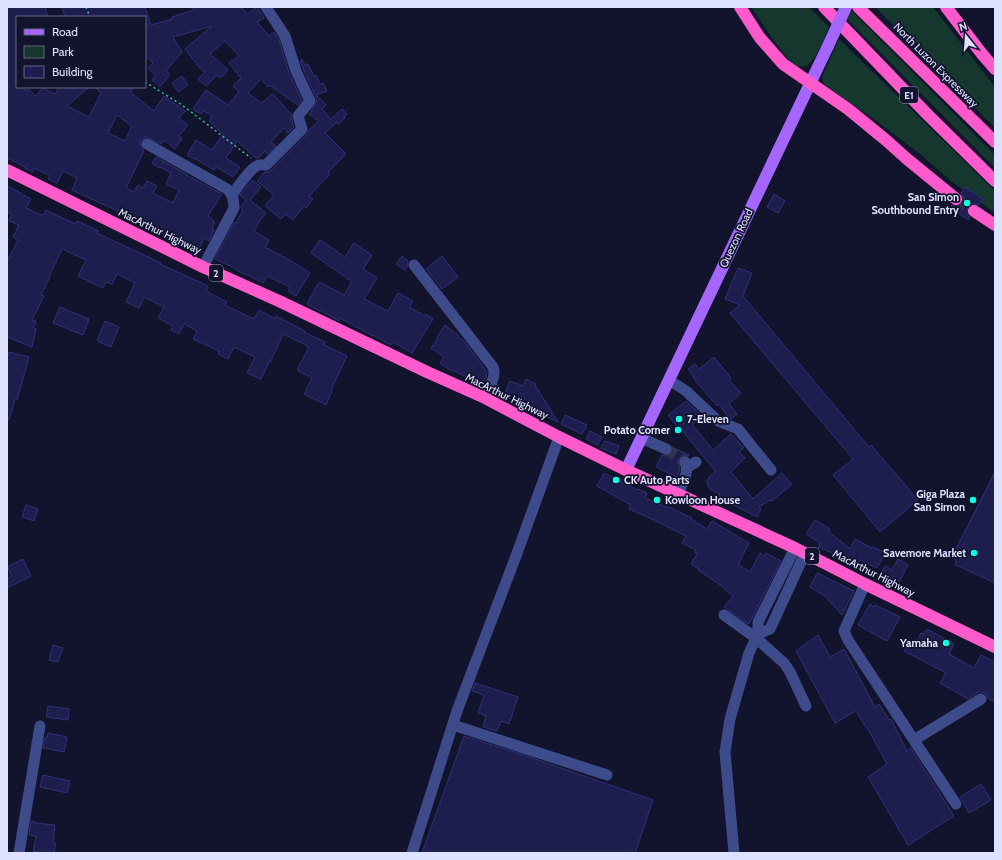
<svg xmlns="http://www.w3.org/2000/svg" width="1002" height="860" font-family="Cabin,sans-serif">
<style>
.green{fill:#15372e}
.building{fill:#1e1e4e;stroke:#30317a;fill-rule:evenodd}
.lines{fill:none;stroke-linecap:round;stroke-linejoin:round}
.minor-tunnel{stroke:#31324c;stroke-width:11;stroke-dasharray:11 5.5;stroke-linecap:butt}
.highway-tunnel{stroke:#31324c;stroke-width:12;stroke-dasharray:12 6;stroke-linecap:butt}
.path{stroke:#32bf99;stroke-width:1.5;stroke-dasharray:2 3;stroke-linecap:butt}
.minor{stroke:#3d4b8b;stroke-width:11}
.major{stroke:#a566fe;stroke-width:12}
.highway{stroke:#fe5acb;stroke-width:12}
.major-bridge{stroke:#a566fe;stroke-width:12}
.poi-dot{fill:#0bfee3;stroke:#12132d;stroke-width:1.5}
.labels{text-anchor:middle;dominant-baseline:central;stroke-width:3.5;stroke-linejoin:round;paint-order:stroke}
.shield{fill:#12132d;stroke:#a1a3c0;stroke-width:1}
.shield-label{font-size:10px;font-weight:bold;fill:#dee1ff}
.street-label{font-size:11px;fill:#dee1ff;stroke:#12132d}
.poi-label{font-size:11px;font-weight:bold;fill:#dee1ff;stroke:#12132d;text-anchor:end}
</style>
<rect width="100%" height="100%" fill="#12132d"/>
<g class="green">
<path d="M 751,7 L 809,7 L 829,27 C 824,38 817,58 808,65 C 804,67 799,67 796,66 C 787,62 758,17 751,7 Z"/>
<path d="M 835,7 L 848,7 L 995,155 L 995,168 Z"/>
<path d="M 875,7 L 933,7 L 995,87 L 995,128 Z"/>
<path d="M 839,39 L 995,191 L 995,213 L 951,181 L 920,154 L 874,119 L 825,85 L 823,82 L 822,77 Z"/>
</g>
<g class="building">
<path d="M 7,7 L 45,7 L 48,17 L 17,17 L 17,76 L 13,80 L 17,83 L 17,87 L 22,87 L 26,91 L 28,89 L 36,96 L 43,87 L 48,91 L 55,94 L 59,87 L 89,87 L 67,106 L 89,117 L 101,93 L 95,87 L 134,87 L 130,92 L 154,111 L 164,96 L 185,111 L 179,118 L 188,125 L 179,136 L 182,139 L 175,149 L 164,140 L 161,144 L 147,137 L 144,138 L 141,140 L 140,144 L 141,147 L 144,151 L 126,188 L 134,192 L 138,185 L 143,188 L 147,181 L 157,186 L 153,193 L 173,203 L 179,190 L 166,184 L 171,173 L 160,167 L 159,168 L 152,163 L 156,157 L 186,174 L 186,175 L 222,194 L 208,216 L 215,222 L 212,229 L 214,230 L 209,241 L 204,238 L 197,252 L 171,240 L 172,238 L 146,225 L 147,224 L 137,219 L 100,203 L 72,190 L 77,178 L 63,171 L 57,183 L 48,179 L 50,176 L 34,168 L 33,172 L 24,168 L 25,167 L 7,158 ZM 117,115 L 132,126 L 125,141 L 108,133 Z"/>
<path d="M 62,7 L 145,7 L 151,25 L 172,19 L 172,17 L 194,10 L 193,7 L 241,7 L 247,14 L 257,7 L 264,18 L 257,22 L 269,36 L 274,32 L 279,39 L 289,73 L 302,100 L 298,105 L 269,85 L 268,87 L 261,79 L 248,93 L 261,103 L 273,94 L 291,114 L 291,118 L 294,127 L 288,133 L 284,128 L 271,142 L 276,146 L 267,154 L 265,151 L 259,158 L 256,158 L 237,141 L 226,158 L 240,167 L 233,177 L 216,167 L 214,170 L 194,158 L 194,159 L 187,155 L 196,140 L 212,150 L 223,134 L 210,122 L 211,121 L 209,120 L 212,116 L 204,111 L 201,114 L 193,109 L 206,90 L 228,105 L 239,92 L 233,86 L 241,78 L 229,63 L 239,56 L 225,41 L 210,54 L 228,70 L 221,78 L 217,75 L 206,86 L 198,79 L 205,72 L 199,67 L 185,49 L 212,26 L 173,37 L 182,52 L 166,71 L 170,74 L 160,87 L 152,80 L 156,75 L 148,68 L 153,63 L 145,56 L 145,17 L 65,17 Z"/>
<path d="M 302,59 L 305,65 L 308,64 L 314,76 L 316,75 L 320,84 L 323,83 L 327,91 L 316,95 L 326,105 L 322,109 L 331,119 L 342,109 L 347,114 L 344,116 L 345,118 L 338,124 L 337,122 L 325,133 L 346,154 L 328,172 L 330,174 L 309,196 L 313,199 L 306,208 L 304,206 L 293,220 L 285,214 L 281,219 L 265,206 L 274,195 L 257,181 L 265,172 L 268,172 L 271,170 L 307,134 L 309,130 L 319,121 L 309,114 L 315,105 L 317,101 L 316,98 L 303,68 L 300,61 Z"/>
<path d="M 182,76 L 188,85 L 178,92 L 172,83 Z"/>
<path d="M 252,180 L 261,187 L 250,200 L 266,213 L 261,219 L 254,231 L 269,240 L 265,247 L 291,261 L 310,273 L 296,296 L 288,291 L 290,287 L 267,276 L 263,283 L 244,273 L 244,274 L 235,269 L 235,268 L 215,259 L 234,222 L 236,223 L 243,210 L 241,208 L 241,206 L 246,200 L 240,195 Z"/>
<path d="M 7,186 L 21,193 L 21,194 L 31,199 L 26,208 L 41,215 L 41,214 L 44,215 L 46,210 L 75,224 L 77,221 L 90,227 L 98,231 L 97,233 L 161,263 L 160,264 L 208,286 L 206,291 L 227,302 L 225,305 L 254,319 L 259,310 L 275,319 L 276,316 L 305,331 L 304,332 L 325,342 L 324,345 L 347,356 L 331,390 L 332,391 L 326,405 L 304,394 L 312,378 L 297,370 L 309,347 L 306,346 L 306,345 L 283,334 L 271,361 L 270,360 L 261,379 L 247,373 L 255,357 L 234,347 L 228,359 L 218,354 L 219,351 L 193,339 L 197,331 L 184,324 L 179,334 L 171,330 L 173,326 L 158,318 L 164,307 L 144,297 L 139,308 L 126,302 L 135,283 L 117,274 L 112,284 L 106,282 L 103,288 L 78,276 L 86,260 L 62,249 L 49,276 L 50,277 L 41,295 L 44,296 L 32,320 L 36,321 L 33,328 L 36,329 L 32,347 L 7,337 L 7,262 L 18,240 L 13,237 L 19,225 L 9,221 L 12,214 L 7,212 Z"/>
<path d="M 965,187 L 983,199 L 978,205 L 974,204 L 970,204 L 968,207 L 967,211 L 967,215 L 970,217 L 968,220 L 950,207 L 952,205 L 954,206 L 958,206 L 962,203 L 963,201 L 963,197 L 961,193 Z"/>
<path d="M 774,194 L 785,201 L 778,213 L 767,207 Z"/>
<path d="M 320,240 L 345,257 L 354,243 L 372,255 L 363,269 L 377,278 L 364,299 L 388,311 L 398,293 L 413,301 L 409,307 L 425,316 L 426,314 L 433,319 L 412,353 L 393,342 L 391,345 L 373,335 L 373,336 L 340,318 L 339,321 L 320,310 L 320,311 L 307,304 L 319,282 L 344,295 L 351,283 L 351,281 L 311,253 Z"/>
<path d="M 402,256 L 408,261 L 407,267 L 405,270 L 396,264 Z"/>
<path d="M 442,256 L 458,277 L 442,289 L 426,269 Z"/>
<path d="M 738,268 L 752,273 L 743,296 L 869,447 L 871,445 L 918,500 L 880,532 L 833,475 L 853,459 L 730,313 L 740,305 L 725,299 Z"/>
<path d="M 60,307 L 89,319 L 83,335 L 53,323 Z"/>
<path d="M 105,321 L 119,327 L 111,347 L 97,341 Z"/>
<path d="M 445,325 L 458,335 L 457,336 L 465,342 L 487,372 L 486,377 L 482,385 L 452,370 L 451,371 L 440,363 L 444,357 L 431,348 L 438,338 L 437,337 Z"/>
<path d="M 9,352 L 29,357 L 17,400 L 15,399 L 9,420 L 7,420 L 7,358 Z"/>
<path d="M 714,357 L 731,378 L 729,380 L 741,393 L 729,404 L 737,414 L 731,419 L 729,418 L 719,404 L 717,406 L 694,379 L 695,379 L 688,369 L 695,364 L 699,369 Z"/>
<path d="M 526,379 L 536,384 L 535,385 L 558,422 L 527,407 L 528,406 L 504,396 L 510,381 L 523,386 Z"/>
<path d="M 686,401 L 693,408 L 694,408 L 698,412 L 702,417 L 692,424 L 713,450 L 731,434 L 744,448 L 739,452 L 745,458 L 731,472 L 753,499 L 782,473 L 792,484 L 772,501 L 770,500 L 759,507 L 761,509 L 757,517 L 718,497 L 720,494 L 710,489 L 708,486 L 707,481 L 709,477 L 716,472 L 681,429 L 680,430 L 668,415 Z"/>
<path d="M 565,415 L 587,425 L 582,434 L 561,424 Z"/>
<path d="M 590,431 L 602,437 L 598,445 L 586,439 Z"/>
<path d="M 605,441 L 619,446 L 616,454 L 601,448 Z"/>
<path d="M 672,447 L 689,455 L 688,456 L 683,455 L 680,458 L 678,461 L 680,470 L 677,477 L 656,467 L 662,455 L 666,456 L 670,454 L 673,451 Z"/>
<path d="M 995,472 L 995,583 L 956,565 L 954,553 Z"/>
<path d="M 604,473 L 638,490 L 638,489 L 647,493 L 645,498 L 668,508 L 669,507 L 692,518 L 691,519 L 707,529 L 712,521 L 749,543 L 738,565 L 750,572 L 760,553 L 764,556 L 766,553 L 781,561 L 751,620 L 748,624 L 724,607 L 733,596 L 720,585 L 698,570 L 699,569 L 691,564 L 697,554 L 694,552 L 696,550 L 682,543 L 686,536 L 654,520 L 629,509 L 631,505 L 597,486 Z"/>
<path d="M 26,505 L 38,509 L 34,521 L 22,517 Z"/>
<path d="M 815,520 L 830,529 L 828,531 L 850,549 L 855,539 L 872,548 L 873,547 L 885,553 L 877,568 L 860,560 L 858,563 L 843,555 L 842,557 L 818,547 L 820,543 L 806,534 Z"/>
<path d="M 23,559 L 31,576 L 7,588 L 7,579 L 12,576 L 7,567 Z"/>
<path d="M 898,559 L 908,565 L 897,586 L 879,577 L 885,566 L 892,570 Z"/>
<path d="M 817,573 L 854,591 L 842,615 L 826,597 L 810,587 Z"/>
<path d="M 870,604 L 874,607 L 875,605 L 900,617 L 887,641 L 858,625 Z"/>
<path d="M 927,629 L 954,644 L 949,654 L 974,668 L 981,655 L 995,662 L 995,702 L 988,698 L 987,696 L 985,693 L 981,692 L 977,692 L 976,694 L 968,699 L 940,683 L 946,673 L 904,651 L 909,641 L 915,644 L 921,633 L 924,634 Z"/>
<path d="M 818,635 L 830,657 L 844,649 L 875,707 L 879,704 L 889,720 L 891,719 L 907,751 L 911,748 L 954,816 L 908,845 L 868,777 L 887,764 L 868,729 L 867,729 L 856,711 L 835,723 L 796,651 Z"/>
<path d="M 53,645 L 63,648 L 58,662 L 49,660 Z"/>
<path d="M 475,683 L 518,697 L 509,724 L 501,721 L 497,731 L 483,727 L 486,716 L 478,713 L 484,695 L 472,691 Z"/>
<path d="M 48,706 L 69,709 L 68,720 L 46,717 Z"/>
<path d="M 48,733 L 67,737 L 64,752 L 43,748 L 45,738 L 47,738 Z"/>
<path d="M 464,736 L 524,755 L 653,800 L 635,853 L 422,853 Z"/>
<path d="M 43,775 L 70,781 L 67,793 L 40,787 Z"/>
<path d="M 981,784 L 991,800 L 969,813 L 960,797 Z"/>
<path d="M 31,821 L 36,822 L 35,823 L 55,825 L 53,843 L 56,843 L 54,853 L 43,853 L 33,851 L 36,836 L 29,835 Z"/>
</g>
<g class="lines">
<path class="minor-tunnel" d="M 666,449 L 685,462"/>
<path class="highway-tunnel" d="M 956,199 L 974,211"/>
<g class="path">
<path d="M 86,7 L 90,17"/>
<path d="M 145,82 L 182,105 L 251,158"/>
</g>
<g class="minor">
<path d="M 147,144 L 227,189 C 233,194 234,200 234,208 L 203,267"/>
<path d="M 232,195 C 237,188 251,167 259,165 C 260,164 265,165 266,165 L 302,129 L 298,116 L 310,101 L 296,71 L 285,36 L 266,7"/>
<path d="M 414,265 L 493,367 C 497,378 488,388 483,397"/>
<path d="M 669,380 L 686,391 L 718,421 L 738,429 L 771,470"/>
<path d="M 641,438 L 666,449"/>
<path d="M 688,467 L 696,462"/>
<path d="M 678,494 C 682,484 690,472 685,462"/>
<path d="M 865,584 L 844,631 L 848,640 L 956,804"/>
<path d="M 724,615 L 756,638 L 784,663 L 790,672 L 806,706"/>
<path d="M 758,634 L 770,629 L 805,553"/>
<path d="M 453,725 L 607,775"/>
<path d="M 914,740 L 981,699"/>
<path d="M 19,853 L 40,726"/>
<path d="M 412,853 L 457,711 L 516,556 L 559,437"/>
<path d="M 734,853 L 725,752 L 730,719 L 749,653 L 758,634 L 758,622 L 795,548"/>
</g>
<path class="major" d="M 626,470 L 828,46"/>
<g class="highway">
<path d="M 740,7 L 760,38 L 783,64 L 848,109 L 887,141 L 907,159 L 956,199"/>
<path d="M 824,7 L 928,115 L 995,181"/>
<path d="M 858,7 L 995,142"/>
<path d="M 946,7 L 982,54 L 995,69"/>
<path d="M 7,170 L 203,267 L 279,301 L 427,372 L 483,397 L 559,437 L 626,470 L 795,548 L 865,584 L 995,647"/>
<path d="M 974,211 L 995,225"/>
</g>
<path class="major-bridge" d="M 828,46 L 846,7"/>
</g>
<g class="poi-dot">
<circle cx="967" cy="203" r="4"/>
<circle cx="679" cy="419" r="4"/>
<circle cx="678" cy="430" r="4"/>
<circle cx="616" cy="480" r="4"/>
<circle cx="657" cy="500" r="4"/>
<circle cx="973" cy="500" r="4"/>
<circle cx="974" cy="553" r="4"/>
<circle cx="946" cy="643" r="4"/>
</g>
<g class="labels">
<g class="shield">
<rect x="900" y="87" width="18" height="16" rx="3"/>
<rect x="209" y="265" width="14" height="16" rx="3"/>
<rect x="805" y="548" width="14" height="16" rx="3"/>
</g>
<g class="shield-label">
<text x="909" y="95">E1</text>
<text x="216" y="273">2</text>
<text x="812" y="556">2</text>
</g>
<g class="street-label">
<text transform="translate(936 65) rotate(45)">North Luzon Expressway</text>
<text transform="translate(160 231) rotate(26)">MacArthur Highway</text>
<text transform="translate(736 238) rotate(-65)">Quezon Road</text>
<text transform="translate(507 396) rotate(26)">MacArthur Highway</text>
<text transform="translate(874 573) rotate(27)">MacArthur Highway</text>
</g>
<g class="poi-label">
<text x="959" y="197">San Simon<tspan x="959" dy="13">Southbound Entry</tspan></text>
<text x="687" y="419" text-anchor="start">7-Eleven</text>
<text x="670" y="430">Potato Corner</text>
<text x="624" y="480" text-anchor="start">CK Auto Parts</text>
<text x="965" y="494">Giga Plaza<tspan x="965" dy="13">San Simon</tspan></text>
<text x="665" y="500" text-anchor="start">Kowloon House</text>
<text x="966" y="553">Savemore Market</text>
<text x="938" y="643">Yamaha</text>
</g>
</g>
<rect width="1002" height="860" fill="none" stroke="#dee1ff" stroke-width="16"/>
<rect x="16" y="16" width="130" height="72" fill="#12132d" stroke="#646581"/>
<rect x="24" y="29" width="20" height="6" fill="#a566fe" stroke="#646581"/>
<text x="52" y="36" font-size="12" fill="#dee1ff">Road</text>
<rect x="24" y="46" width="20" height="12" fill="#15372e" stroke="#646581"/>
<text x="52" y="56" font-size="12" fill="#dee1ff">Park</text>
<rect x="24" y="66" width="20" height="12" fill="#1e1e4e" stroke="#646581"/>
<text x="52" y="76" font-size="12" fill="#dee1ff">Building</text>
<g transform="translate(966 36) rotate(343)" stroke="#12132d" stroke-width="3" paint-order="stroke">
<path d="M0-3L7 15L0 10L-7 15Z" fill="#dee1ff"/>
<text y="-6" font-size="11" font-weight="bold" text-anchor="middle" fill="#dee1ff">N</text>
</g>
</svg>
